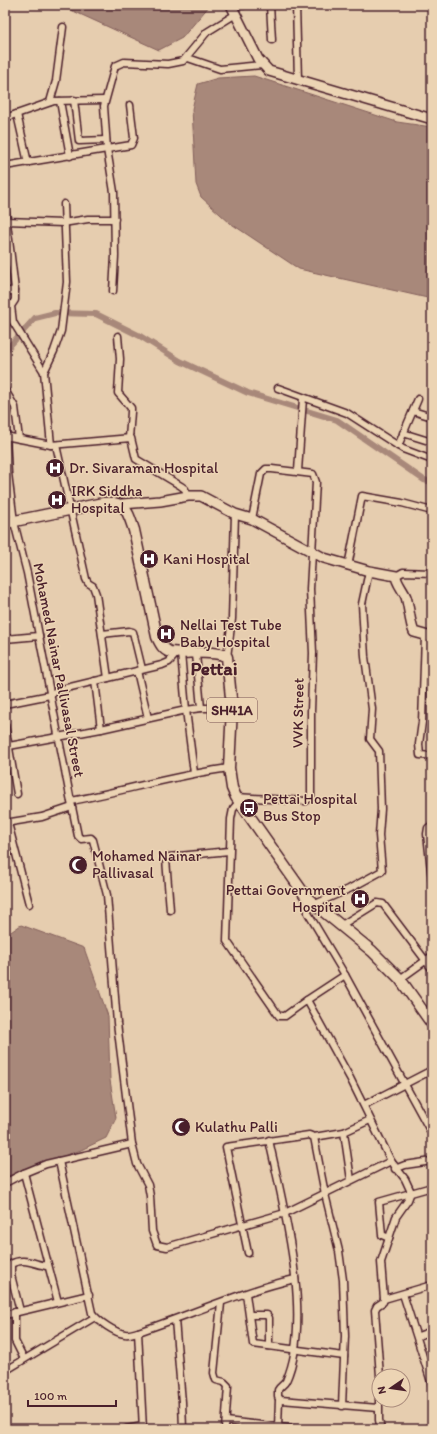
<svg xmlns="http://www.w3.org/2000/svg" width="437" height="1434" font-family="Itim,sans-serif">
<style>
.water{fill:#a8887a;stroke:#825e5a}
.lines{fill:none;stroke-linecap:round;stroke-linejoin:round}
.canal{stroke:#a8887a;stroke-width:6}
.street-casing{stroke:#4a1f2b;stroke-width:9}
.secondary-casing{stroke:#4a1f2b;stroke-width:12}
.primary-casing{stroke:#4a1f2b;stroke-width:13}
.street{stroke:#ecd4b4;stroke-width:6}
.secondary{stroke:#ecd4b4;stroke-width:9}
.primary{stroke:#ecd4b4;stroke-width:10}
.labels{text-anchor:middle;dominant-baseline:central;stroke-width:3;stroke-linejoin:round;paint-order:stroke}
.shield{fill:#ecd4b4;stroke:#7b5554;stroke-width:1}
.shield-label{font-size:14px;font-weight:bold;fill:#4a1f2b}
.poi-label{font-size:15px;fill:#4a1f2b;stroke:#ecd4b4;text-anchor:start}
.street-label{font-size:15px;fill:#4a1f2b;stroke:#ecd4b4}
.district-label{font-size:19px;font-weight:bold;fill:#4a1f2b;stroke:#ecd4b4}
</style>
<rect width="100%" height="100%" fill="#e6cdaf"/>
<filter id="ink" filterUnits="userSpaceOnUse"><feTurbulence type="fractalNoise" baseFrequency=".025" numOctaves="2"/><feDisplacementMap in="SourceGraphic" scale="8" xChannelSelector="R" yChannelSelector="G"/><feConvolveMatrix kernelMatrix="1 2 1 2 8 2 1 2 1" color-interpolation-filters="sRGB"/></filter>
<g filter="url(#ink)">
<g class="water">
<path d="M 37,5 L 210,5 L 182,38 L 159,50 L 71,10 Z"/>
<path d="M 254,76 L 397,122 L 432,127 L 432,299 L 299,269 L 230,223 L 201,197 L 196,184 L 192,109 L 198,84 L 218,78 Z"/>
<path d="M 21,925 L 84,948 L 108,1016 L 110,1080 L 116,1118 L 106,1138 L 81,1150 L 5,1177 L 5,936 Z"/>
</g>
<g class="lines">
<path class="canal" d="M 5,351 L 35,318 L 55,313 L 96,314 L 140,336 L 180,361 L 248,393 L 337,420 L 424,480 L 432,482"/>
<defs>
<g id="street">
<path d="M 270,5 L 272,40"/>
<path d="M 296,5 L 298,80"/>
<path d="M 231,6 L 244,5"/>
<path d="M 188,58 L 220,69 L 262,65"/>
<path d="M 74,100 L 79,141 L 106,140"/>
<path d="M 60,101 L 70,156"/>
<path d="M 50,102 L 56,81 L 63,27"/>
<path d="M 17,114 L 28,163"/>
<path d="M 5,118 L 54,101 L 105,100"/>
<path d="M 5,166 L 131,145 L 134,138 L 130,105"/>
<path d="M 5,206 L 15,290 L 15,300 L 11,306 L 13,322 L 44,372 L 51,445"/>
<path d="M 6,221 L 63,223 L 88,219 L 115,219"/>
<path d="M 113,291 L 115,256 L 114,192 L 107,149 L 104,106 L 115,66 L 124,62 L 168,64 L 183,61 L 207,32 L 236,14"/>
<path d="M 5,292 L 15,290"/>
<path d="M 118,336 L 120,359 L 118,393 L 131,408 L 131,412 L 129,438"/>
<path d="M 44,372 L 54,351 L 61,331 L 67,282 L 64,204"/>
<path d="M 278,388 L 347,413 L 403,449 L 432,460"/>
<path d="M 5,390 L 15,407 L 19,439"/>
<path d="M 413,411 L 432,417"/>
<path d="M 5,420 L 8,473 L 14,522 L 27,573 L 72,807 L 78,836 L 81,839 L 91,838 L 93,840 L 107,895 L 117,1023 L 132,1144 L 137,1164 L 148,1185 L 150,1196 L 152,1231 L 157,1245 L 167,1247 L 285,1213 L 391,1161 L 405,1179 L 411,1192 L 408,1200 L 396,1217 L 381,1262 L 384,1299 L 383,1302 L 377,1306 L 375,1310 L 380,1376"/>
<path d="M 403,433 L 432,442"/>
<path d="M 5,436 L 51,445 L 131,438 L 136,459 L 181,486 L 185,489 L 188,496"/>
<path d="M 56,445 L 86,579 L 88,583 L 93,586 L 96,594 L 108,678"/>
<path d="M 398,446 L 418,399"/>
<path d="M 298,471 L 303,398"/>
<path d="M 348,566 L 362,496 L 402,503 L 432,511"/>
<path d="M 396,576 L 403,572 L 432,573"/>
<path d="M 102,634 L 129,631 L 133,632 L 142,669"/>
<path d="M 425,636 L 422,722 L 419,744 L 420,755 L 432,756"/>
<path d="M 5,639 L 39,636"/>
<path d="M 181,653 L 186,710 L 194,773"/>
<path d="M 196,654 L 201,708"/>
<path d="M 227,657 L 232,619 L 235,514"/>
<path d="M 137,671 L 148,718"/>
<path d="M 95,681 L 101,729"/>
<path d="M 5,704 L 50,695 L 58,690 L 162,665 L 169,662 L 177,653"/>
<path d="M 5,725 L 17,794"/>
<path d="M 9,746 L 101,729 L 186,710 L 201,708 L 232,708"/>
<path d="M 236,797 L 306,801 L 311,797 L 311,711 L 313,653 L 310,589 L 316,482 L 313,474 L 272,469 L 266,469 L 261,474 L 252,519"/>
<path d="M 71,801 C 124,791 176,775 229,768"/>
<path d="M 239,802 L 233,809 L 231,819 L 227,941 L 279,1016 L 285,1016 L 307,1000"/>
<path d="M 5,823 L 42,817 L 72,807"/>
<path d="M 8,823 L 29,904"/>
<path d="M 432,825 L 428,828 L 427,834 L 432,880"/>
<path d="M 307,898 L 308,913 L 345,975 L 432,1134"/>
<path d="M 313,905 L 349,889 L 382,871 L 379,835 L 381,809 L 379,751 L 370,739 L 372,709 L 365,657 L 362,604 L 369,571"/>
<path d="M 170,910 L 166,859 L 169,857 L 229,851"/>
<path d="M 340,926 L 377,903 L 383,904 L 432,969"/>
<path d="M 345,975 L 307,1000 L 350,1078 L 391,1161"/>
<path d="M 400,979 L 432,956"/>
<path d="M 364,1105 L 432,1070"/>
<path d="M 344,1132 L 351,1180"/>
<path d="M 314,1137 L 344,1132 L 370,1120"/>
<path d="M 269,1140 C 283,1205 314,1319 286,1381 C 284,1385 280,1386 278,1390 L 278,1397 L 281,1400 L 378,1408"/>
<path d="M 59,1161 L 92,1313 C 98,1321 115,1333 125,1334 C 129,1335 134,1333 138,1332 C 190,1315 242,1291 295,1279"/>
<path d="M 395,1169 L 405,1165 L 432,1161"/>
<path d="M 24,1173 L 46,1164 L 132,1144"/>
<path d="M 5,1183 L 24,1173 L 58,1302"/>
<path d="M 389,1238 L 382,1235 L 379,1202 L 432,1187"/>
<path d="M 248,1253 L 226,1147 L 309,1135 L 314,1137 L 325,1194 L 339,1251 L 343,1280 L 345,1336 L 342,1406"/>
<path d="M 11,1275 L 20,1311"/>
<path d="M 5,1276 L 11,1275 L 11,1264 C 23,1257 34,1264 47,1266"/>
<path d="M 246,1294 L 253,1344 L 344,1356"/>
<path d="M 403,1294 L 432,1385"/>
<path d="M 384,1299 L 432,1285"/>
<path d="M 221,1303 L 214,1373 L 216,1380 L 224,1382 L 228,1386 L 225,1429"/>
<path d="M 15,1312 L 15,1341 L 24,1359"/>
<path d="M 5,1315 L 89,1295"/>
<path d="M 250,1315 L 267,1315 L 269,1318 L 269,1346"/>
<path d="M 175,1320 L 182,1402 L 183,1429"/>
<path d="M 138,1332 L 143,1429"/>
<path d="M 418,1336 L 432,1331"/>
<path d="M 5,1371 L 95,1317"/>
<path d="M 379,1392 L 379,1420 L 381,1429"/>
<path d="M 226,1421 L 297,1429"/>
<path d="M 278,1427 L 279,1399"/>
<path d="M 126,1429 L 143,1426"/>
</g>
<g id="secondary">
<path d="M 231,5 L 258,59 L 269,71 L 432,119"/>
<path d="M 122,504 L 160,501 L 188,496 L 201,496 L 235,514 L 252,519 L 324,558 L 369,571 L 396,576 C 396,582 403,590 406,597 C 409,606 410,624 414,632 L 432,637"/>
</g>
<path id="primary" d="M 5,523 L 103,503 C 126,501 127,510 134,530 L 157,637 C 160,643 163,650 170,652 C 184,654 218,650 227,657 L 232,708 L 229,768 L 232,788 L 236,797 L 307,898 L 372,951 L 400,979 L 432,1024"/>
</defs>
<use href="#street" class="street-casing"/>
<use href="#secondary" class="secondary-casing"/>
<use href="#primary" class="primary-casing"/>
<use href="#street" class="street"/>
<use href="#secondary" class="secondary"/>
<use href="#primary" class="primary"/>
</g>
</g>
<defs>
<symbol id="hospital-disc" viewBox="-11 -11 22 22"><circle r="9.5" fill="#4a1f2b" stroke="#ecd4b4"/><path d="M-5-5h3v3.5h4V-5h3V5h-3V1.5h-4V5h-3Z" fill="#fff"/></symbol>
<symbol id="bus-disc" viewBox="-11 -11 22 22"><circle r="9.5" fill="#4a1f2b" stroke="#ecd4b4"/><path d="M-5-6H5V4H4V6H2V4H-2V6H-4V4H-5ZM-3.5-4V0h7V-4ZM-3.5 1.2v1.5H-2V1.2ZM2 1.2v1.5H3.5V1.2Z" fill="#fff"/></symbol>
<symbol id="mosque-disc" viewBox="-11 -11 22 22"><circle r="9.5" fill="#4a1f2b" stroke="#ecd4b4"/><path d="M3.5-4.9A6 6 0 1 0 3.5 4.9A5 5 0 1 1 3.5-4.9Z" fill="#fff"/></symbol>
</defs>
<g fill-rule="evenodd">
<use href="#hospital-disc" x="44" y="457" width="22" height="22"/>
<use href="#hospital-disc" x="46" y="489" width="22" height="22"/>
<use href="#hospital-disc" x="138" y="548" width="22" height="22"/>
<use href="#hospital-disc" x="155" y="623" width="22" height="22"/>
<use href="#bus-disc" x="238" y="797" width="22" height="22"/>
<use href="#mosque-disc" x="67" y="854" width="22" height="22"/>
<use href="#hospital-disc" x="349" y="888" width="22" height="22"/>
<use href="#mosque-disc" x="170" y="1116" width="22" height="22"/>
</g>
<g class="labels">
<rect class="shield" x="207" y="698" width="50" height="24" rx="3"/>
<g class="shield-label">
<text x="232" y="710">SH41A</text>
</g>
<g class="poi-label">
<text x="69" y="468">Dr. Sivaraman Hospital</text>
<text x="71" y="491">IRK Siddha<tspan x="71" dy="17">Hospital</tspan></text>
<text x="163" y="559">Kani Hospital</text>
<text x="180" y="625">Nellai Test Tube<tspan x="180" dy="17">Baby Hospital</tspan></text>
<text x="263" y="799">Pettai Hospital<tspan x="263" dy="17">Bus Stop</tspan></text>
<text x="92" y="856">Mohamed Nainar<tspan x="92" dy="17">Pallivasal</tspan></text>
<text x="346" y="890" text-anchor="end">Pettai Government<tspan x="346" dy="17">Hospital</tspan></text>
<text x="195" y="1127">Kulathu Palli</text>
</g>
<g class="street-label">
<text transform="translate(59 670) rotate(79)">Mohamed Nainar Pallivasal Street</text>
<text transform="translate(298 713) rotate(-89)">VVK Street</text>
</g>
<g class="district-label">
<text x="214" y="668">Pettai</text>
</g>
</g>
<rect width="437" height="1434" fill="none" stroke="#ecd4b4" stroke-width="20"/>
<rect x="10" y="10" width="417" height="1414" fill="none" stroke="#4a1f2b" stroke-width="1.5" filter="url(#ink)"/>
<g transform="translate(391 1388) rotate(257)"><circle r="19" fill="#ecd4b4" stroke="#ab8c7d"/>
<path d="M0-3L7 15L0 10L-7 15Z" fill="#4a1f2b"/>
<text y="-6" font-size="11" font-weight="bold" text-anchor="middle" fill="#4a1f2b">N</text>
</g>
<path d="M28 1400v6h88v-6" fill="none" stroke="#4a1f2b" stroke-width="2"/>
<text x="34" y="1400" font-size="12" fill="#4a1f2b" stroke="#ecd4b4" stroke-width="3" paint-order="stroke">100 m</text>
</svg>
